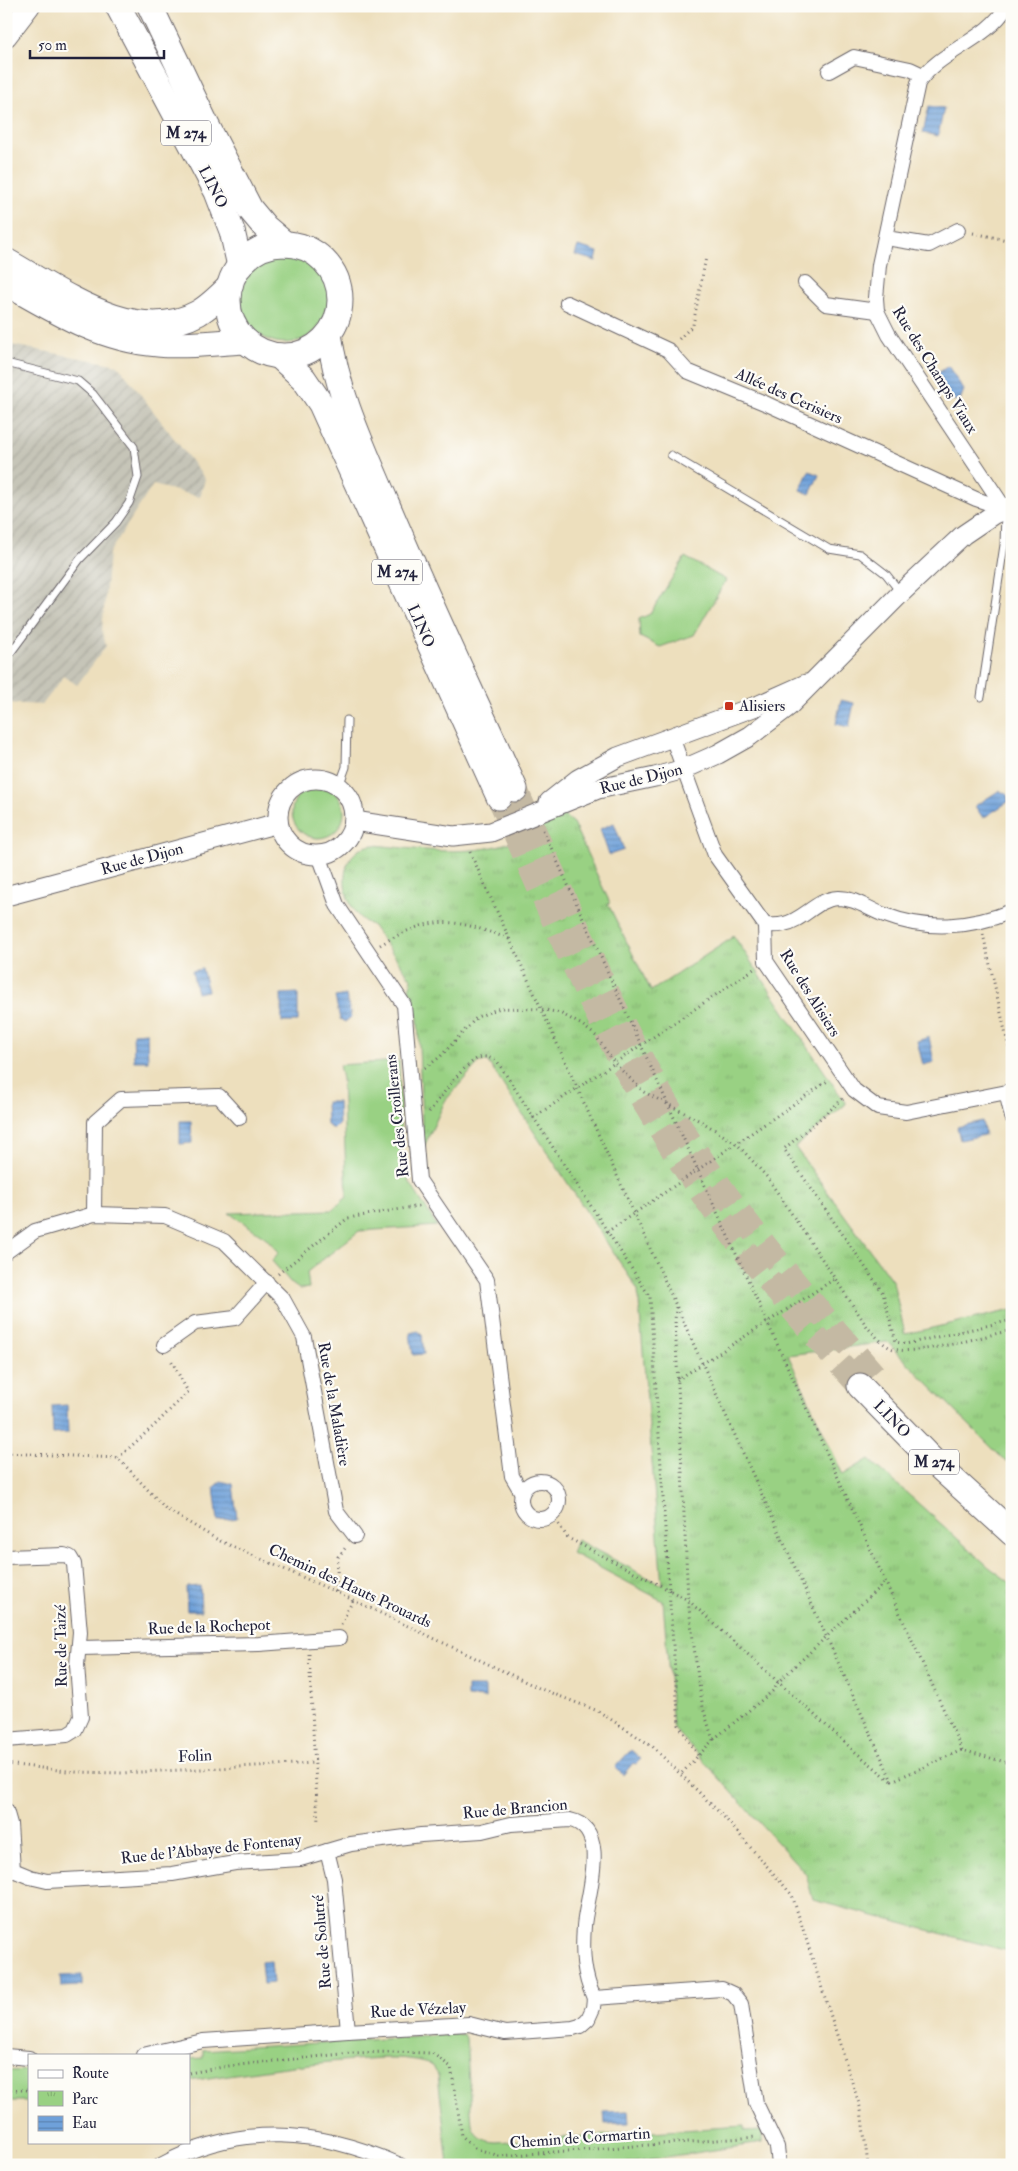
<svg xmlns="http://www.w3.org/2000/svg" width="1018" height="2171" font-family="'IM FELL Double Pica',serif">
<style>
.industrial{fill:url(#industrial-furrows)}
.grass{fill:#99d183;stroke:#5e7a5f}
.park{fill:url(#park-tufts);stroke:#5e7a5f}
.water{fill:url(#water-rules);stroke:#48628a}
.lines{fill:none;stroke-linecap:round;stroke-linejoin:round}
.highway-tunnel{stroke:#c4b9a3;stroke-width:25;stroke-dasharray:25 12;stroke-linecap:butt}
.lane-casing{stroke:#696468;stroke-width:9}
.street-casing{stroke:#696468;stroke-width:16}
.secondary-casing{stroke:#696468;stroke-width:21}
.primary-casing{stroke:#696468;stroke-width:23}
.highway-casing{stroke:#696468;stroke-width:27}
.path{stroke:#696468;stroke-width:3;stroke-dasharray:1 4;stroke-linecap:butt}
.lane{stroke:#fff;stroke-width:7}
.street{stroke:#fff;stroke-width:14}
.secondary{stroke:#fff;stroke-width:19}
.primary{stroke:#fff;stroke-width:21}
.highway{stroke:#fff;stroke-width:25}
.poi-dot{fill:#c8321e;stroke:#fdfcf7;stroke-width:2}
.labels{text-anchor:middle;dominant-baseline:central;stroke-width:4.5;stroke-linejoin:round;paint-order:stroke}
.shield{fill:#fdfcf7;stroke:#646373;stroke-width:1}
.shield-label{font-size:15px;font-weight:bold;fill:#22223b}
.street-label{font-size:16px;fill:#22223b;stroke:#fdfcf7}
.poi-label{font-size:16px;fill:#22223b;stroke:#fdfcf7;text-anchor:start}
</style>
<defs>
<pattern id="industrial-furrows" width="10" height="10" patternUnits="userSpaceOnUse" patternTransform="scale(1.25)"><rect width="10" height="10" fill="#c6c5b8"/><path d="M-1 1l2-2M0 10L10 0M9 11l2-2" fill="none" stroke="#aaa99f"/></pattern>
<pattern id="park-tufts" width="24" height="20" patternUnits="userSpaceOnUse" patternTransform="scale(1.25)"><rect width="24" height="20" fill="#99d183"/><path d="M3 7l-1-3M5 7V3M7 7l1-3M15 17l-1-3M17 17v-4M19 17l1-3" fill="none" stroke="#84b372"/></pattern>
<pattern id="water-rules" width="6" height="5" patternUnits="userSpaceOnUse" patternTransform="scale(1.25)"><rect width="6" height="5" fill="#6fa1da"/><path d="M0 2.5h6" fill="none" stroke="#5b83b2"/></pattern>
</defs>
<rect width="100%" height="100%" fill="#fdfcf7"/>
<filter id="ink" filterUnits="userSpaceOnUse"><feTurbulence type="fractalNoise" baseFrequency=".02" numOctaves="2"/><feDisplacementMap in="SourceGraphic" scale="10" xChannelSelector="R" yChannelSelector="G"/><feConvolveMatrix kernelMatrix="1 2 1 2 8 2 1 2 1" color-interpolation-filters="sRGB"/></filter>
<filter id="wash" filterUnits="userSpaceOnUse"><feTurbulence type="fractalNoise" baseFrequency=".0096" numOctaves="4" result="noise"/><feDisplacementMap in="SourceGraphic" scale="20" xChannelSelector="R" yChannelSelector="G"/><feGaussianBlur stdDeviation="1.12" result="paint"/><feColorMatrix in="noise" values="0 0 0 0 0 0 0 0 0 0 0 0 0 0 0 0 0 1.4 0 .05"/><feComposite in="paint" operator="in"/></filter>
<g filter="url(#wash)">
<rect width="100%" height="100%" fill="#eddfbd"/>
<path class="industrial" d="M 6,344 L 118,365 L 205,479 L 200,497 L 153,485 L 109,553 L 102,631 L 106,646 L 77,685 L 64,676 L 42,705 L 6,703 Z"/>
<g class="grass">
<circle cx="285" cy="299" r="44"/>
<path d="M 685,557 L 726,580 L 694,635 L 660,647 L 640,637 L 639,619 L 650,614 Z"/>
<circle cx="318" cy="812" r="26"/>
<path d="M 399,1061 L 401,1158 L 410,1183 L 437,1226 L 359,1231 L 307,1272 L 309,1288 L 299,1289 L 292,1284 L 272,1261 L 279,1252 L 265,1237 L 229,1213 L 332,1210 L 347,1197 L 342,1079 L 339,1065 Z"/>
<path d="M 464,2034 L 466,2038 L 472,2125 C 476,2136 483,2141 496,2142 L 744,2126 L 744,2131 L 762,2130 L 762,2143 L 625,2163 L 448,2165 L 438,2075 L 433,2065 C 408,2055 380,2058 353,2060 C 298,2064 243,2073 189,2081 L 189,2059 L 203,2058 L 203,2050 Z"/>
<path d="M 29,2070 L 29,2101 L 6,2101 L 6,2071 Z"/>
</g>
<path class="park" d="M 563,815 L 573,823 L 610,903 L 608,904 L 651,991 L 732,938 L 733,935 L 846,1104 L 795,1147 L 893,1282 L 905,1334 L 1012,1310 L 1012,1465 L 998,1454 L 887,1342 L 788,1355 L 843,1475 L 869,1459 L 989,1567 L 1012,1584 L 1012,1952 L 813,1900 L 806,1874 L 673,1727 L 663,1601 L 572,1553 L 577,1540 L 662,1585 L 638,1290 L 488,1062 L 479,1062 L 445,1101 L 423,1149 L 418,1019 L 409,988 L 412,980 L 372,925 C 340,914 331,849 374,845 C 415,849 460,856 501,845 C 523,839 543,826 563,815 Z"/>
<g class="water">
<path d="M 929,106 L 944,108 L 938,136 L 923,133 Z"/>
<path d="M 578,246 L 598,252 L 596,261 L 575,255 Z"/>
<path d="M 948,366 L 964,390 L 960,400 L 949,400 L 934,376 Z"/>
<path d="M 809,471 L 819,475 L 810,494 L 800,490 Z"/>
<path d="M 841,700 L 854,703 L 849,727 L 836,724 Z"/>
<path d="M 1000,790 L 1001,792 L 1007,793 L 1008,802 L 983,818 L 975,806 Z"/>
<path d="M 614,823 L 624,850 L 609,855 L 600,829 Z"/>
<path d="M 202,969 L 208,991 L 197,993 L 192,971 Z"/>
<path d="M 298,993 L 298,1022 L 282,1022 L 281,994 Z"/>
<path d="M 346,995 L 351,1017 L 345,1022 L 340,1019 L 335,997 Z"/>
<path d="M 147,1032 L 148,1061 L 134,1061 L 133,1033 Z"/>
<path d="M 929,1037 L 934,1062 L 923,1065 L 917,1041 Z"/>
<path d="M 326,1102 L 338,1102 L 339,1124 L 334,1129 L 327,1125 Z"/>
<path d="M 180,1121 L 191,1121 L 192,1143 L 180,1144 Z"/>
<path d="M 982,1121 L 985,1135 L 960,1140 L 957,1127 Z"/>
<path d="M 418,1331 L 422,1334 L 424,1354 L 413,1355 L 410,1333 Z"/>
<path d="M 67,1405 L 68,1433 L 53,1434 L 52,1406 Z"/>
<path d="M 221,1481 L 233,1484 L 237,1518 L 218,1521 L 214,1487 Z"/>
<path d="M 200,1586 L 201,1611 L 187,1611 L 186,1587 Z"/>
<path d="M 467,1687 L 485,1687 L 485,1698 L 467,1697 Z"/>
<path d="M 631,1750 L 641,1759 L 636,1764 L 633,1763 L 623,1775 L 615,1767 Z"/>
<path d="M 271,1961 L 273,1983 L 263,1984 L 261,1962 Z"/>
<path d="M 82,1975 L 82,1986 L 61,1987 L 60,1976 Z"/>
<path d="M 628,2111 L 629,2123 L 605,2124 L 604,2112 Z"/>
</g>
</g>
<g filter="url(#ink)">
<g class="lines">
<g class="highway-tunnel">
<path d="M 515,789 C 566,901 613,1017 677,1122 C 735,1216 807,1298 879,1381"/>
<path d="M 499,797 C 550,909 596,1025 661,1130 C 719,1226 786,1303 860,1386"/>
</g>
<defs>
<g id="lane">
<path d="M 6,363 L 78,381 L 93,394 L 134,447 L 138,477 L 129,503 L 116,522 L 80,559 L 6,659"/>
<path d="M 671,455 L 829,549 L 860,554 L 886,574 L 901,593"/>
<path d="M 981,697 L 1004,545 L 1005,512"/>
<path d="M 339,786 L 346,767 L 347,720"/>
</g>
<g id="street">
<path d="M 829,71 L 854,57 L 910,69 L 923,75"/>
<path d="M 886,238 L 929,245 L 958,230"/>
<path d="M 805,283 L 826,304 L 877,311"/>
<path d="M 567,303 L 668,350 L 687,371 L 767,404 L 976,499 L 1005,509"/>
<path d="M 1005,509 L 889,335 L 877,311 L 876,298 L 879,265 L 918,83 C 940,50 987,41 1007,6"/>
<path d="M 672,737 L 715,855 L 765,925 L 766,961 L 854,1090 L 878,1108 L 906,1112 L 1012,1091"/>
<path d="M 319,855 L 337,905 L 404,1005 L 419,1180 L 487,1280 L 512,1476 L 522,1493"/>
<path d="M 765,925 C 771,925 778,926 784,924 C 804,920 816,899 838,898 C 856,898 869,910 885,915 C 926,931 971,928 1012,911"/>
<path d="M 1006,1092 L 1012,1117"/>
<path d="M 94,1214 L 95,1122 L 121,1099 L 219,1096 L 239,1118"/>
<path d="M 6,1252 L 35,1231 L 94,1214 L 165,1216 L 224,1241 L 283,1299 L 304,1337 L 336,1511 L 355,1536"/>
<path d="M 164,1345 L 195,1323 L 235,1318 L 267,1282"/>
<circle cx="540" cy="1500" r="19"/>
<path d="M 6,1557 L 64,1555 L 70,1557 L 74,1564 L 80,1632 L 77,1665 L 81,1717 L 75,1730 L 67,1735 L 6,1740"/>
<path d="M 80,1648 L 259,1644 L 339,1638"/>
<path d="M 6,1810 L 10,1824 L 13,1870"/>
<path d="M 327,1851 L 334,1879 L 348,2031"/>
<path d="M 6,1874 L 13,1870 L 30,1877 L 47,1881 L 172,1874 L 235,1863 L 300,1859 L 351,1844 L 421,1835 L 482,1831 L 511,1824 L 570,1820 C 612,1829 586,1898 584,1926 C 582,1952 583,1974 594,1998"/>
<path d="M 143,2055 L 203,2041 L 348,2031 L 469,2024 L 505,2033 L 573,2028 L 580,2026 L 588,2019 L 593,2008 L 594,1998 L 722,1989 L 733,1994 L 741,2004 L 756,2103 L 777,2147 L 779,2165"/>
<path d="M 6,2056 L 29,2058"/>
<path d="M 161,2165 C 240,2122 320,2129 400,2165"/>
</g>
<g id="secondary">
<circle cx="316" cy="817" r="38"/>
<path d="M 549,802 L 578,779 L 618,757 L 759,705 L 806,684"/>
<path d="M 354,821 L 453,836 L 491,832 L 598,789 L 655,777 L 684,769 L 718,754 L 750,736 L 788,707 L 901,593 L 963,535 L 994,514 L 1012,506"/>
<path d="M 6,896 L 278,823"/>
</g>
<path id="primary" d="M 6,36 L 29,6"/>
<g id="highway">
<path d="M 118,6 L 217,192 L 232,231 L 240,266"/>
<path d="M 150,6 L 207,126 L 250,209 L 265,227 L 285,244"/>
<circle cx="284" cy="300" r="56"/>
<path d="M 6,261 C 60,291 135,348 198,313 C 210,306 220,296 230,286"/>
<path d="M 6,283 C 55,311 101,340 158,344 C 187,347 216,342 246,341"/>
<path d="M 329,334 C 337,394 363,447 386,502 C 427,599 472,693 515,789"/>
<path d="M 279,356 L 304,379 L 321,404 L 499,797"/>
<path d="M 860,1386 L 935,1463 L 1012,1533"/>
</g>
</defs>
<use href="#lane" class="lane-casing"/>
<use href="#street" class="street-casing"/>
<use href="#secondary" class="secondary-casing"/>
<use href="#primary" class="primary-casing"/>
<use href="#highway" class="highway-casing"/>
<g class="path">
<path d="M 973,233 L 1012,241"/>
<path d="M 679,339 L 693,325 L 706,257"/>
<path d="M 543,830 L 962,1750 L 1012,1764"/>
<path d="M 470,852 L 892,1781 L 962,1750"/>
<path d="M 983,934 L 1012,1062"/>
<path d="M 380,945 C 433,914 453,918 509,939"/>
<path d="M 425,1068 L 440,1057 L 477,1017 L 500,1008 L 541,1009 L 560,1013 L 582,1025 L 596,1036 L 615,1064 L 644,1092 L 704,1123 L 737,1144 L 767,1177 L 868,1328 C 875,1335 882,1344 891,1348 C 911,1358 987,1335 1012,1330"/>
<path d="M 843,1099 L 784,1149 L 883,1293 L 896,1342 L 906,1344 L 1012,1320"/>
<path d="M 429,1112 C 441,1098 464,1061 482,1057 C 487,1056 492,1059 497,1061 L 650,1297 L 669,1590 L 688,1600 L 853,1750 L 891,1781"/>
<path d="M 533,1118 L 754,969"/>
<path d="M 607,1232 L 829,1080"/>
<path d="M 278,1274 L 348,1218 L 419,1206"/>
<path d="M 676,1307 L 675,1320 L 688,1600 L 698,1678 L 703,1708 L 713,1740 L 681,1774"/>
<path d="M 677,1380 L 836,1278"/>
<path d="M 6,1453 L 118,1458 L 166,1509 L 218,1540 L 336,1592 L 541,1689 L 598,1711 L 652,1746 L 724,1817 L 792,1895 L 861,2110 L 868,2165"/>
<path d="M 118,1458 L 157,1423 L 188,1392 L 170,1358"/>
<path d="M 553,1516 L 568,1538 L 669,1590 L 679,1725 L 699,1757"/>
<path d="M 336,1592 L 338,1557 L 347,1546"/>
<path d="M 341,1624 L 353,1600"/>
<path d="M 309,1654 L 318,1823"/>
<path d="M 714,1739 L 774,1690 L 778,1682 L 885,1582"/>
<path d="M 6,1764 L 76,1772 L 123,1773 L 315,1763"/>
<path d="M 189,2073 L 229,2066 L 351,2053 L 390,2052 L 432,2053 L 451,2067 L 462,2136 L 475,2148 L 499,2156 L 757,2137"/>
<path d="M 6,2090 L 29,2090"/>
</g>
<use href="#lane" class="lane"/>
<use href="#street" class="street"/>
<use href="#secondary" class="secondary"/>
<use href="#primary" class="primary"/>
<use href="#highway" class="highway"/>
</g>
</g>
<rect class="poi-dot" x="724" y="701" width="10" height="10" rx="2.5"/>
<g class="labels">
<g class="shield">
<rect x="161" y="120.5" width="50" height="25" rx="4"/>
<rect x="372" y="559.5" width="50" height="25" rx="4"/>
<rect x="909" y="1449.5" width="50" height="25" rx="4"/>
</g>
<g class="shield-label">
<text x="186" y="133">M 274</text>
<text x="397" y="572">M 274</text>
<text x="934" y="1462">M 274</text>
</g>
<g class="street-label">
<text transform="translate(213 187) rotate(63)">LINO</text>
<text transform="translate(935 370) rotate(58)">Rue des Champs Viaux</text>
<text transform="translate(789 396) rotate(24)">Allée des Cerisiers</text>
<text transform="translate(421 626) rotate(66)">LINO</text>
<text transform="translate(641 779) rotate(-14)">Rue de Dijon</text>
<text transform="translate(142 859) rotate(-15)">Rue de Dijon</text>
<text transform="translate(810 993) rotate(58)">Rue des Alisiers</text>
<text transform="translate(397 1116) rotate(-96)">Rue des Croillerans</text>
<text transform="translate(334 1404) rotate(80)">Rue de la Maladière</text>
<text transform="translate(892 1419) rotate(46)">LINO</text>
<text transform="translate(350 1586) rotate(25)">Chemin des Hauts Prouards</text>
<text transform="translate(209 1627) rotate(-2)">Rue de la Rochepot</text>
<text transform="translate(61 1646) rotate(-91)">Rue de Taizé</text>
<text transform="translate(195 1756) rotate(-3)">Folin</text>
<text transform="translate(515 1809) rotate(-5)">Rue de Brancion</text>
<text transform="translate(211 1849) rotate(-6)">Rue de l'Abbaye de Fontenay</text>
<text transform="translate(322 1942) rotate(-95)">Rue de Solutré</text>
<text transform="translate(418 2010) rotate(-3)">Rue de Vézelay</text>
<text transform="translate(580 2138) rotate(-4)">Chemin de Cormartin</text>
</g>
<g class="poi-label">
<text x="739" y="706">Alisiers</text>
</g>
</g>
<rect width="1018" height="2171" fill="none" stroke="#fdfcf7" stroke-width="25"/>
<rect x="28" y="2054" width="162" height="90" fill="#fdfcf7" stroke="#a5a5ac"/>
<rect x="38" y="2070" width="25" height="8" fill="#ffffff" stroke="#a5a5ac"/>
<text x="72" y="2078" font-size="15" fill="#22223b">Route</text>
<rect x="38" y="2091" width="25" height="15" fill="url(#park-tufts)" stroke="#a5a5ac"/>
<text x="72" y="2104" font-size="15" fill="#22223b">Parc</text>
<rect x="38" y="2116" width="25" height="15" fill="url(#water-rules)" stroke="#a5a5ac"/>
<text x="72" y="2128" font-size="15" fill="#22223b">Eau</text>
<path d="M30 50v8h134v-8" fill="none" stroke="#22223b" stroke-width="2.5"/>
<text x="38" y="50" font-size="15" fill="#22223b" stroke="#fdfcf7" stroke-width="4" paint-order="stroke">50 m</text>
</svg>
